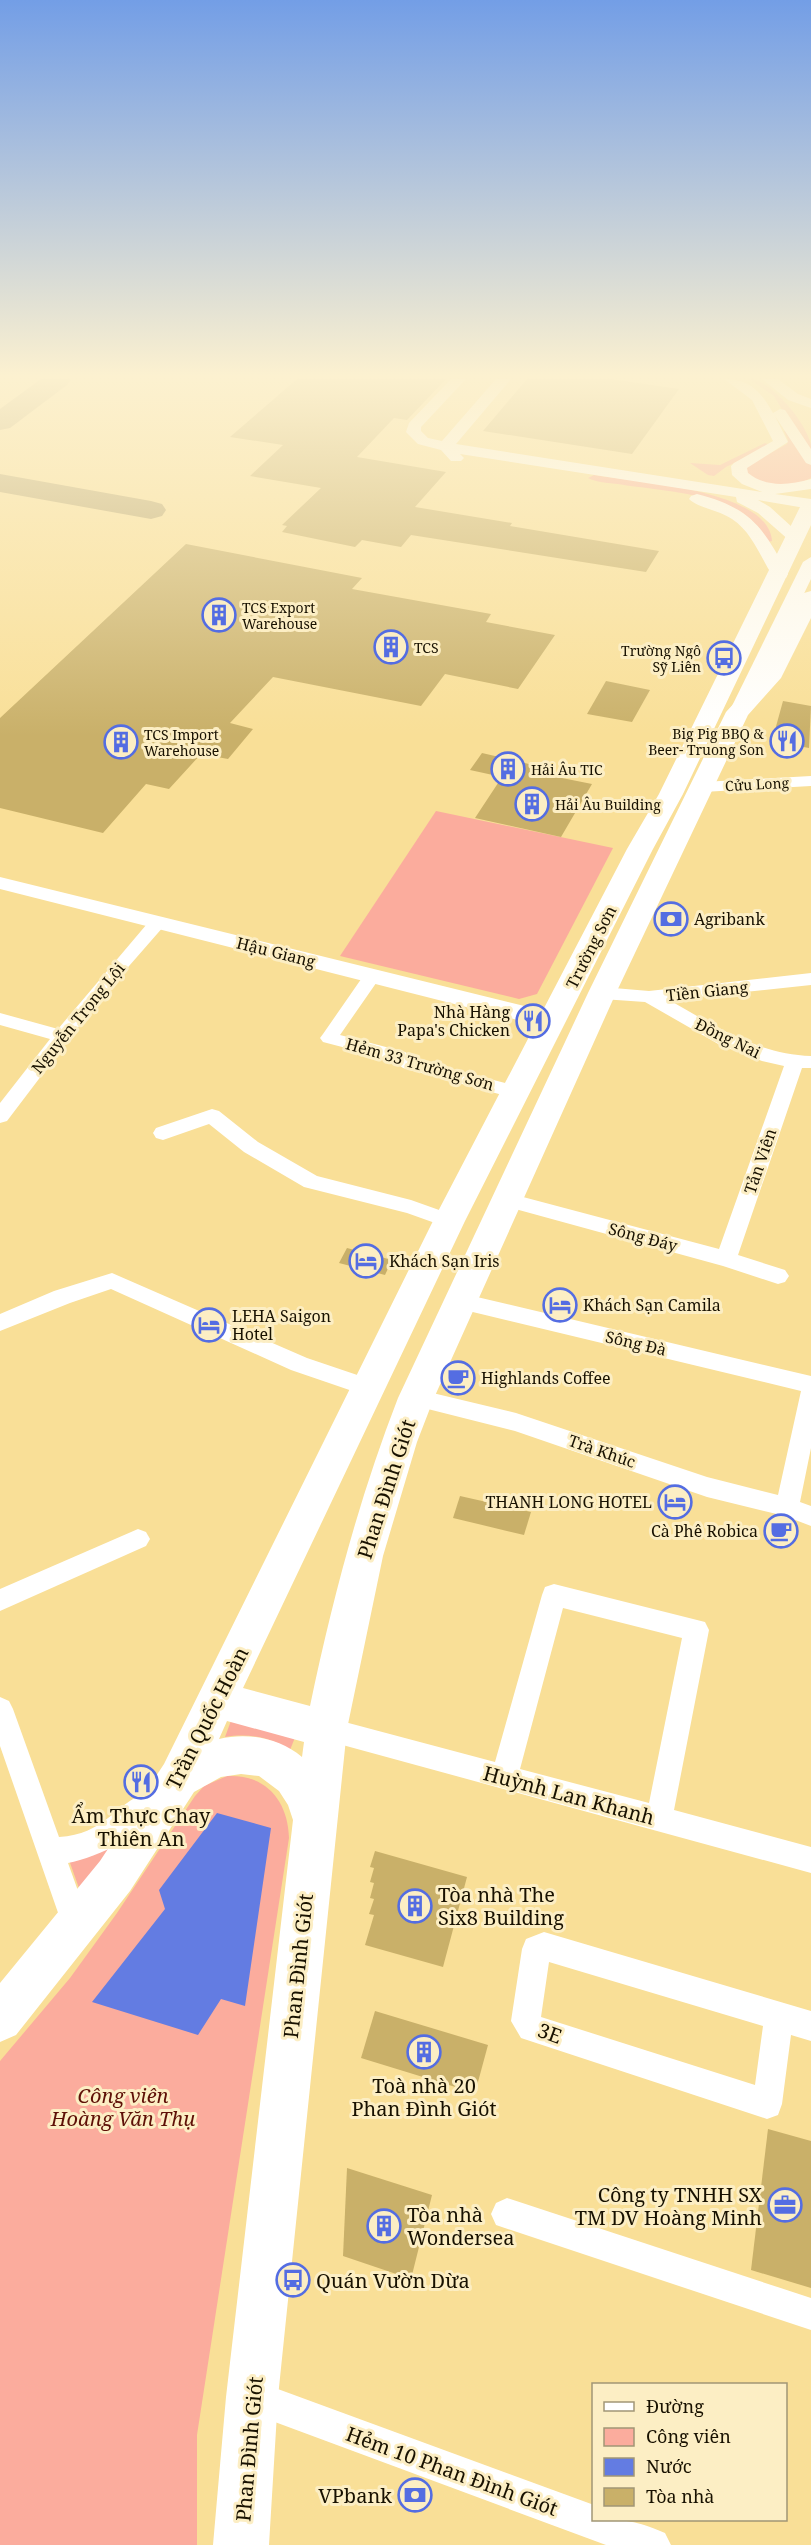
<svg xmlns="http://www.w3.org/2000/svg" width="811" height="2545" font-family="'Noto Serif',serif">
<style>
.green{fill:#fbac9d}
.water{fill:#637ce2}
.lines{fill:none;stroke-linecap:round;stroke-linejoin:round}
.taxiway{fill:#baa66d;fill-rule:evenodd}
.building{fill:#c9b069}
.minor{fill:#fff;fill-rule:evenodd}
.tertiary{fill:#fff;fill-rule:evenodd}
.primary{fill:#fff;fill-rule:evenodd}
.labels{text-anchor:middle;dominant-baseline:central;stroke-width:6;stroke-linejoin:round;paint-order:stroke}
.far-poi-label{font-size:14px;fill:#181100;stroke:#fceec4;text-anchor:start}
.far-street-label{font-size:14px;fill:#181100;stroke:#fceec4}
.poi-label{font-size:16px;fill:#181100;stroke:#fceec4;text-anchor:start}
.street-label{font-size:16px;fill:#181100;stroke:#fceec4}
.near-street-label{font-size:20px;fill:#181100;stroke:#fceec4}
.near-poi-label{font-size:20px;fill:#181100;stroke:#fceec4;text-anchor:start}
.near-park-label{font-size:20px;font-style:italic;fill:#5e1007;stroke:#fceec4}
</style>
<rect width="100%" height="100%" fill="#f9df97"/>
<g class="green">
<path d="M 749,379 C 771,379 807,424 811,445 C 811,455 811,468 811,478 C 800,485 770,489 757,482 C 752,480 747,472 743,468 L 787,444 L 788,440 L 784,431 L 795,431 L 774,396 Z"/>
<path d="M 765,443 L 770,445 L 726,467 L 714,476 L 708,475 L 690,463 L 720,465 Z"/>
<path d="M 594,475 C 633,482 769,489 772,541 L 768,542 C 746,494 670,492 624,485 C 613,483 598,483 588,478 Z"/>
<path d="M 436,811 L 613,848 L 537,994 L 519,999 L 340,956 Z"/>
<path d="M 232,1718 L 296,1735 L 290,1750 C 269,1737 249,1733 225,1737 Z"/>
<path d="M 227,1776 C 266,1774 288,1801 289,1838 L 197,2435 L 197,2545 L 0,2545 L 0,2061 L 70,1978 L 117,1913 L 195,1796 L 204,1786 Z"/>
<path d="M 113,1843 L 80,1891 L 69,1860 Z"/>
</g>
<path class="water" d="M 217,1813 L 271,1828 L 245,2006 L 221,1999 L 198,2035 L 92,2002 L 165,1909 L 159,1890 Z"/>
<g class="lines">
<g class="taxiway">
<path d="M 41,379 L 71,379 L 67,385 L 10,428 L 0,430 L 0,409 Z"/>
<path d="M 0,474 L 151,501 L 162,504 L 166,510 L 162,516 L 151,519 L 0,492 Z"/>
</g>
</g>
<g class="building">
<path d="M 297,379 L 446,379 L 407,420 L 394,418 L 357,457 L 446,472 L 415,507 L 512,523 L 510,526 L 659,551 L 646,572 L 411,535 L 401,547 L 362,540 L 355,547 L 282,532 L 287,526 L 282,525 L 321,488 L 250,476 L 283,445 L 230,437 Z"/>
<path d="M 527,379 L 611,379 L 679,389 L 632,454 L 483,431 Z"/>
<path d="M 186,544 L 362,578 L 352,589 L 491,614 L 486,622 L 555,635 L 518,689 L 445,674 L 421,706 L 273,677 L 230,723 L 253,729 L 228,759 L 201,754 L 169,789 L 146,784 L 103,833 L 0,808 L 0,718 Z"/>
<path d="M 606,681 L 650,690 L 632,722 L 587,714 Z"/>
<path d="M 783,701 L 811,706 L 809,748 L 772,741 Z"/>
<path d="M 482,753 L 546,768 L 542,774 L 592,784 L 561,837 L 475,818 L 502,777 L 470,770 Z"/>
<path d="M 347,1248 L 392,1260 L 385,1275 L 339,1263 Z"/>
<path d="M 460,1496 L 531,1512 L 524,1535 L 453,1518 Z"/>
<path d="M 375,1851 L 467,1877 L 443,1967 L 365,1945 L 374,1915 L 369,1914 L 374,1899 L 370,1898 L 374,1883 L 370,1882 L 374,1868 L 370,1867 Z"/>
<path d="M 375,2011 L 488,2045 L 475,2093 L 361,2058 Z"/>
<path d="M 768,2129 L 811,2141 L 811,2288 L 751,2270 Z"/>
<path d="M 347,2168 L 432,2195 L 411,2279 L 343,2256 Z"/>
</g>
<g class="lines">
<g class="minor">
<path d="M 811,776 L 811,786 L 703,792 L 695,787 L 703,782 Z"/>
<path d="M 158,917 L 164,918 L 167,922 L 164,926 L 95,1005 L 7,1121 L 0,1123 L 0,1103 L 50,1039 L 0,1025 L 0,1013 L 58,1029 L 152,918 Z"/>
<path d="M 372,970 L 378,972 L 381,976 L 340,1035 L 405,1052 L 416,1060 L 521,1087 L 523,1092 L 521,1097 L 514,1098 L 403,1068 L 392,1060 L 323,1042 L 320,1038 L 323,1034 L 366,972 Z"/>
<path d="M 811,973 L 811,985 L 669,1000 C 715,1026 757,1054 811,1056 L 811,1068 L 802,1068 L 738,1255 L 785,1270 L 789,1276 L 785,1282 L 778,1284 L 723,1266 L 501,1205 L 498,1200 L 501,1195 L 508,1193 L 719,1249 L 784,1066 L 762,1061 L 720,1045 L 645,1002 L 602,999 L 596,997 L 593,993 L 596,989 L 602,987 L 649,991 Z"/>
<path d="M 212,1109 L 219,1111 L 258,1142 L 317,1176 L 411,1200 L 456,1216 L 459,1221 L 456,1226 L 449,1228 L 407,1213 L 304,1187 L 244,1152 L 209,1124 L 163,1140 L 156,1138 L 153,1133 L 156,1128 Z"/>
<path d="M 112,1273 L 307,1358 L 375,1381 L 378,1387 L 375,1393 L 367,1396 L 291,1370 L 111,1289 L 70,1303 L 0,1331 L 0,1314 L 54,1291 Z"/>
<path d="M 460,1293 L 811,1376 L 811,1448 L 800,1502 L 811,1506 L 811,1526 L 785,1516 L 707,1497 L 515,1431 L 408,1404 L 405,1398 L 408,1392 L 416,1389 L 516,1413 L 707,1477 L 778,1495 L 801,1391 L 452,1307 L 449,1301 L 452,1295 Z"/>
<path d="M 138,1529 L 146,1532 L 150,1539 L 146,1546 L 0,1611 L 0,1589 Z"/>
<path d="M 554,1584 L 705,1622 L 709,1630 L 674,1810 L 811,1847 L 811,1873 L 317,1738 L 313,1729 L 317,1720 L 326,1717 L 495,1762 L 542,1595 L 545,1587 ZM 563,1608 L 682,1638 L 649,1803 L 520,1769 Z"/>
<path d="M 0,1697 L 9,1701 L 13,1709 L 59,1837 C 105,1834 112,1806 147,1792 L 157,1796 L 160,1805 C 148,1834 98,1857 68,1863 L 91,1927 L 87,1937 L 77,1941 L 67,1937 L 63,1927 L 0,1746 Z"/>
<path d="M 544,1932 L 811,2011 L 811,2041 L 791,2035 L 782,2104 L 778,2115 L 767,2119 L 521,2038 L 511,2021 L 522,1949 L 526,1939 ZM 549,1962 L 763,2026 L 755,2085 L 541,2017 Z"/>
<path d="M 507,2198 L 811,2298 L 811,2330 L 496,2225 L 491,2214 L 496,2203 Z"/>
<path d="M 253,2380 L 594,2505 L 594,2520 C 626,2520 635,2520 665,2533 L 671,2545 L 606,2545 L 253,2414 L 241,2409 L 236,2397 L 241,2385 Z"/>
</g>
<g class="tertiary">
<path d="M 451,379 L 466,379 L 421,427 L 421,431 L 428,438 L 442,441 L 496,379 L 511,379 L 456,444 L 762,492 L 742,484 L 732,475 L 731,466 L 734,463 L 773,441 L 752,400 L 724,379 C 749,379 761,391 773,413 L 780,409 L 785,410 L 811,449 L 811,465 L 806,463 L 775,416 L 788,442 L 747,468 L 748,473 C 767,488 789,485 811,479 L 811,489 L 775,494 L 811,499 L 811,509 L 758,500 L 770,507 L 804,538 L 796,543 L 790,541 L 758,513 L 737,502 L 736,497 L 460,454 L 464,458 L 461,461 L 451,461 L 441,450 L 418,444 L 406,432 L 409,423 Z"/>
<path d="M 762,379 L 778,379 L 798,394 L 811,399 L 811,408 L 788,400 Z"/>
<path d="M 697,494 C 751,508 763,527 788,574 L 786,578 L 774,578 C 760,557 753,533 732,519 C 721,511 696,507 689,499 L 691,496 Z"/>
<path d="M 811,557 L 811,579 L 747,712 L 745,716 L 731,716 L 729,712 L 803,562 Z"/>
<path d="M 0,877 L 553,1013 L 561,1016 L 565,1021 L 561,1026 L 553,1029 L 0,889 Z"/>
</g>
<path class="primary" d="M 811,499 L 811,525 L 683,794 L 653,849 L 465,1221 L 243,1688 L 310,1706 C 332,1601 359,1498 398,1398 L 588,993 L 726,712 L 760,675 L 800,597 L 804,593 L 811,591 L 811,618 L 781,678 L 748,715 L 616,993 L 434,1398 L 417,1442 L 383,1556 L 347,1729 L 278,2397 L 269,2545 L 213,2545 L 226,2397 L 293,1820 L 288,1805 L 279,1791 L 259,1776 L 241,1774 L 221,1777 L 194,1792 L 130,1891 L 16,2035 L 0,2042 L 0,1983 L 100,1861 L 164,1764 L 433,1221 L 627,849 L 659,794 L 801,505 L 804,501 ZM 227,1721 L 304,1742 L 302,1757 C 279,1738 248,1732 219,1739 Z"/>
</g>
<linearGradient id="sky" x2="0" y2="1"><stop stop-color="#739ee6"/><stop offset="0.51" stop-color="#fcf1d0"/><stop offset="1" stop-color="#fcf1d0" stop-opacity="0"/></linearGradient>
<rect width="811" height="736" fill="url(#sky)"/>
<defs>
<symbol id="building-ring" viewBox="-11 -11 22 22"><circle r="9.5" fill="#fceec4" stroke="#546de2" stroke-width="1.5"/><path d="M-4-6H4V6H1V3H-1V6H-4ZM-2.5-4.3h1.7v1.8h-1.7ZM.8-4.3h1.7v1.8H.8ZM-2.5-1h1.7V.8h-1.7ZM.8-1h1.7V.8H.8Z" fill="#546de2"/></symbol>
<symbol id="bus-ring" viewBox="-11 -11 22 22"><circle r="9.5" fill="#fceec4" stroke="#546de2" stroke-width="1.5"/><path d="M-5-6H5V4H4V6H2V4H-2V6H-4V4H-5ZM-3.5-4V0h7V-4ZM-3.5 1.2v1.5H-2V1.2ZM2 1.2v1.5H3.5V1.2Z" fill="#546de2"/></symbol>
<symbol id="restaurant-ring" viewBox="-11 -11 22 22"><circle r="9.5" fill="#fceec4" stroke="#546de2" stroke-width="1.5"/><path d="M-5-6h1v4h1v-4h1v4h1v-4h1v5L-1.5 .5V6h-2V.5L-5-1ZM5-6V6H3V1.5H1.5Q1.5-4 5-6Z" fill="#546de2"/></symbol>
<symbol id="bank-ring" viewBox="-11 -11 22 22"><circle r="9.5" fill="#fceec4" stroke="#546de2" stroke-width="1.5"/><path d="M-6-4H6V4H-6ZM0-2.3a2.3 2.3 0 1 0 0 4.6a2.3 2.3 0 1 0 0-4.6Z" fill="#546de2"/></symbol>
<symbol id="hotel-ring" viewBox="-11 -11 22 22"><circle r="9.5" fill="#fceec4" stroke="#546de2" stroke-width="1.5"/><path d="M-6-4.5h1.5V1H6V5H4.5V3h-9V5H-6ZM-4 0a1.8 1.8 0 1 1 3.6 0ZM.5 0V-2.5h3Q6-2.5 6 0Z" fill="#546de2"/></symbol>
<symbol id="cafe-ring" viewBox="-11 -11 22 22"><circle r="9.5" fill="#fceec4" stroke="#546de2" stroke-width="1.5"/><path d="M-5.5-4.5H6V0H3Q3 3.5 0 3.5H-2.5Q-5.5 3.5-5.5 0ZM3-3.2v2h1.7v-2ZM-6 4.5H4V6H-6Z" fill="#546de2"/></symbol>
<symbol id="office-ring" viewBox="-11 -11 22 22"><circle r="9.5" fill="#fceec4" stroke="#546de2" stroke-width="1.5"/><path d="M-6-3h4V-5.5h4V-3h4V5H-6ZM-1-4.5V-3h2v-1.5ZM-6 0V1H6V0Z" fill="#546de2"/></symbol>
</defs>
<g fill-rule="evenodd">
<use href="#building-ring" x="200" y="596" width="38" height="38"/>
<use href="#building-ring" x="372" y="628" width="38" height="38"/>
<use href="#bus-ring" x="705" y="639" width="38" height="38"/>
<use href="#restaurant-ring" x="768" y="722" width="38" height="38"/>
<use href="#building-ring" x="102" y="723" width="38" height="38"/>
<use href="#building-ring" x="489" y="750" width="38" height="38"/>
<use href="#building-ring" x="513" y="785" width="38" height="38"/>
<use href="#bank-ring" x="652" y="900" width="38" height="38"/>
<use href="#restaurant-ring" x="514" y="1002" width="38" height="38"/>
<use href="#hotel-ring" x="347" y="1242" width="38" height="38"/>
<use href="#hotel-ring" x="541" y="1286" width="38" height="38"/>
<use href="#hotel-ring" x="190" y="1306" width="38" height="38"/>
<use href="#cafe-ring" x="439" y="1359" width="38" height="38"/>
<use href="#hotel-ring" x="656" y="1483" width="38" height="38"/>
<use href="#cafe-ring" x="762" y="1512" width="38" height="38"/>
<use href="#restaurant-ring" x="122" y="1763" width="38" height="38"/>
<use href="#building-ring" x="396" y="1887" width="38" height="38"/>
<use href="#building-ring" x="405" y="2033" width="38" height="38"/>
<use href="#office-ring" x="766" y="2186" width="38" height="38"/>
<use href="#building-ring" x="365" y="2207" width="38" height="38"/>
<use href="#bus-ring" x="274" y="2261" width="38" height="38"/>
<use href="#bank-ring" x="396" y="2476" width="38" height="38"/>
</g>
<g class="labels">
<g class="far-poi-label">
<text x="242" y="607">TCS Export<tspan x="242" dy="16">Warehouse</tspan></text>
<text x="414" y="647">TCS</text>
<text x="701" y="650" text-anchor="end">Trường Ngô<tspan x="701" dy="16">Sỹ Liên</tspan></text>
<text x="764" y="733" text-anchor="end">Big Pig BBQ &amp;<tspan x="764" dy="16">Beer- Truong Son</tspan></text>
<text x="144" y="734">TCS Import<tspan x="144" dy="16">Warehouse</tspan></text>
<text x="531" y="769">Hải Âu TIC</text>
<text x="555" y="804">Hải Âu Building</text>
</g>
<g class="far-street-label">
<text transform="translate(757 784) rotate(-3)">Cửu Long</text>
</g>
<g class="poi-label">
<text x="694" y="919">Agribank</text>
<text x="510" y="1012" text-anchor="end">Nhà Hàng<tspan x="510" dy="18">Papa's Chicken</tspan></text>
<text x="389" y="1261">Khách Sạn Iris</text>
<text x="583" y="1305">Khách Sạn Camila</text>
<text x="232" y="1316">LEHA Saigon<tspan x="232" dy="18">Hotel</tspan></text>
<text x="481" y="1378">Highlands Coffee</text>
<text x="652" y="1502" text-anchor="end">THANH LONG HOTEL</text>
<text x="758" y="1531" text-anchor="end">Cà Phê Robica</text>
</g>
<g class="street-label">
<text transform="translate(591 947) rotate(-63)">Trường Sơn</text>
<text transform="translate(276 952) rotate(14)">Hậu Giang</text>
<text transform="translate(707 991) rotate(-6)">Tiền Giang</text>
<text transform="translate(78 1018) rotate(-51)">Nguyễn Trọng Lội</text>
<text transform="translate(728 1038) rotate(26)">Đồng Nai</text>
<text transform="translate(420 1064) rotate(16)">Hẻm 33 Trường Sơn</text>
<text transform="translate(760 1161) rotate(-71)">Tản Viên</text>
<text transform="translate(643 1237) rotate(15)">Sông Đáy</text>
<text transform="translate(636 1343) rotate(13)">Sông Đà</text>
<text transform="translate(602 1451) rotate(19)">Trà Khúc</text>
</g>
<g class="near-street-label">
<text transform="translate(386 1489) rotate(-72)">Phan Đình Giót</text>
<text transform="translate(207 1718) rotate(-63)">Trần Quốc Hoàn</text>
<text transform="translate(569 1795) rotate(15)">Huỳnh Lan Khanh</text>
<text transform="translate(298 1966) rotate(-84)">Phan Đình Giót</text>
<text transform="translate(550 2033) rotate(20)">3E</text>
<text transform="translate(249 2449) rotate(-85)">Phan Đình Giót</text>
<text transform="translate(452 2471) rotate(20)">Hẻm 10 Phan Đình Giót</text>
</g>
<g class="near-poi-label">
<text x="141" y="1815" text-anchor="middle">Ẩm Thực Chay<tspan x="141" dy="23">Thiên An</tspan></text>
<text x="438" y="1894">Tòa nhà The<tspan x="438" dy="23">Six8 Building</tspan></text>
<text x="424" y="2085" text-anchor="middle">Toà nhà 20<tspan x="424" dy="23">Phan Đình Giót</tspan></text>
<text x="762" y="2194" text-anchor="end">Công ty TNHH SX<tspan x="762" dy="23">TM DV Hoàng Minh</tspan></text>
<text x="407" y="2214">Tòa nhà<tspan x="407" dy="23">Wondersea</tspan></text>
<text x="316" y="2280">Quán Vườn Dừa</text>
<text x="392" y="2495" text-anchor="end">VPbank</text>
</g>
<g class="near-park-label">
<text x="123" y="2095">Công viên<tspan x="123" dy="23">Hoàng Văn Thụ</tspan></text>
</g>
</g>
<rect x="592" y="2383" width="195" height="138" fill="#fceec4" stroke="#a19676" stroke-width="1.5"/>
<rect x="604" y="2402" width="30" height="9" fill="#ffffff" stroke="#a19676" stroke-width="1.5"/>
<text x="646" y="2413" font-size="18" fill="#181100">Đường</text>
<rect x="604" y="2428" width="30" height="18" fill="#fbac9d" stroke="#a19676" stroke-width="1.5"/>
<text x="646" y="2443" font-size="18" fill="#181100">Công viên</text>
<rect x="604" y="2458" width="30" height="18" fill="#637ce2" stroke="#a19676" stroke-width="1.5"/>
<text x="646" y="2473" font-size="18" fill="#181100">Nước</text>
<rect x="604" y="2488" width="30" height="18" fill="#c9b069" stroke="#a19676" stroke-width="1.5"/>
<text x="646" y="2503" font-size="18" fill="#181100">Tòa nhà</text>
</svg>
